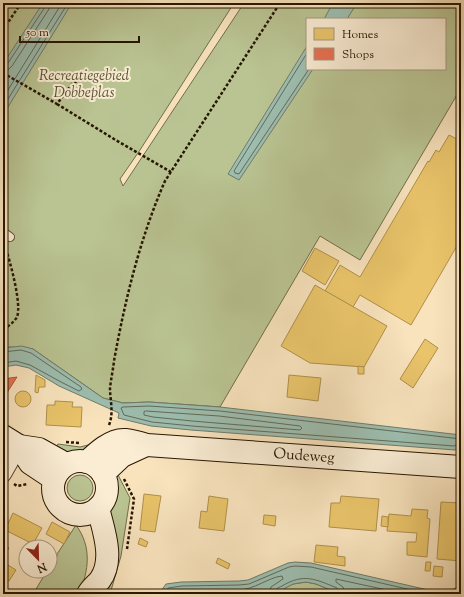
<svg xmlns="http://www.w3.org/2000/svg" width="464" height="597" font-family="'Sorts Mill Goudy',serif">
<style>
.green{fill:#bac493;stroke:#706d4a;fill-rule:evenodd}
.water{fill:#9dbeb0;stroke:#6e7b6a}
.homes{fill:#e9c46a;stroke:#af904a}
.shops{fill:#e76f51;stroke:#ad5439}
.lines{fill:none;stroke-linecap:round;stroke-linejoin:round}
.shore{stroke:#626a58;stroke-width:1}
.service-casing{stroke:#5b4930;stroke-width:10}
.minor-casing{stroke:#5b4930;stroke-width:18}
.secondary-casing{stroke:#271601;stroke-width:24}
.path{stroke:#271601;stroke-width:2.5;stroke-dasharray:3 2;stroke-linecap:butt}
.service{stroke:#faedd4;stroke-width:8}
.minor{stroke:#faedd4;stroke-width:16}
.secondary{stroke:#faedd4;stroke-width:22}
.labels{text-anchor:middle;dominant-baseline:central;stroke-width:4;stroke-linejoin:round;paint-order:stroke}
.park-label{font-size:15px;font-style:italic;fill:#5a5334;stroke:#faedd4}
.street-label{font-size:15px;fill:#271601;stroke:#faedd4}
</style>
<rect width="100%" height="100%" fill="#f8e3bd"/>
<filter id="stains"><feTurbulence type="fractalNoise" baseFrequency=".005" numOctaves="4"/><feColorMatrix values="0 0 0 0 .2 0 0 0 0 .09 0 0 0 0 .02 0 0 0 .5 -.17"/></filter>
<radialGradient id="worn" r=".72"><stop offset=".6" stop-color="#630" stop-opacity="0"/><stop offset="1" stop-color="#630" stop-opacity=".3"/></radialGradient>
<g class="green">
<path d="M 3,3 L 234,3 L 140,150 L 120,179 L 123,186 L 244,3 L 461,3 L 461,88 L 360,260 L 320,236 L 220,407 L 149,402 L 123,403 L 103,398 L 33,349 L 10,347 L 3,348 ZM 307,19 L 445,19 L 445,69 L 307,69 Z"/>
<path d="M 96,443 C 77,456 76,458 53,452 L 58,444 L 80,447 Z"/>
<path d="M 117,473 L 130,498 L 121,556 L 110,594 L 99,594 L 107,511 L 112,497 Z"/>
<circle cx="80" cy="488" r="13"/>
<path d="M 76,525 C 92,547 89,570 79,594 L 33,594 L 47,571 L 50,571 L 50,565 Z"/>
<path d="M 306,582 L 316,584 L 340,594 L 295,594 L 283,589 L 293,584 Z"/>
</g>
<g class="water">
<path d="M 43,3 L 72,3 L 3,115 L 3,64 Z"/>
<path d="M 333,3 L 357,3 L 347,19 L 324,19 Z"/>
<path d="M 307,46 L 307,69 L 313,69 L 239,180 L 228,174 Z"/>
<path d="M 22,346 L 33,349 L 103,398 L 123,403 L 149,402 L 220,407 L 461,435 L 461,446 L 455,450 L 191,430 L 151,426 L 118,418 L 119,413 L 59,386 L 29,368 L 16,365 L 3,367 L 3,348 Z"/>
<path d="M 295,562 L 311,563 L 437,592 C 446,592 453,590 461,585 L 461,594 L 340,594 L 316,584 L 306,582 L 293,584 L 274,594 L 159,594 L 166,584 L 181,582 L 239,581 L 248,580 L 288,563 Z"/>
</g>
<g class="homes">
<path d="M 449,135 L 461,141 L 461,239 L 411,325 L 360,295 L 353,307 L 325,291 L 340,265 L 360,277 L 428,161 L 429,162 L 436,150 L 439,152 Z"/>
<path d="M 315,248 L 339,261 L 325,285 L 302,271 Z"/>
<path d="M 315,285 L 387,326 L 364,367 L 310,363 L 281,346 Z"/>
<path d="M 425,339 L 438,348 L 413,388 L 400,379 Z"/>
<path d="M 358,366 L 364,367 L 364,374 L 358,374 Z"/>
<path d="M 36,375 L 45,380 L 45,387 L 39,387 L 38,393 L 35,392 Z"/>
<path d="M 289,375 L 321,378 L 318,401 L 287,397 Z"/>
<circle cx="23" cy="399" r="8"/>
<path d="M 55,401 L 73,402 L 72,407 L 82,407 L 81,427 L 46,425 L 47,405 L 55,405 Z"/>
<path d="M 144,494 L 161,496 L 155,532 L 140,530 Z"/>
<path d="M 209,496 L 228,499 L 224,531 L 199,528 L 201,511 L 207,512 Z"/>
<path d="M 341,496 L 379,499 L 376,531 L 329,527 L 331,503 L 340,503 Z"/>
<path d="M 441,502 L 461,503 L 461,561 L 437,559 Z"/>
<path d="M 412,509 L 428,510 L 427,518 L 430,519 L 427,557 L 407,555 L 407,542 L 416,542 L 417,533 L 387,531 L 389,514 L 411,516 Z"/>
<path d="M 13,513 L 42,528 L 33,544 L 5,530 Z"/>
<path d="M 264,515 L 276,516 L 275,526 L 263,524 Z"/>
<path d="M 382,516 L 388,517 L 388,527 L 381,526 Z"/>
<path d="M 52,522 L 70,532 L 64,544 L 46,534 Z"/>
<path d="M 140,538 L 148,542 L 146,547 L 138,544 Z"/>
<path d="M 3,544 L 9,548 L 3,557 Z"/>
<path d="M 316,545 L 338,547 L 337,556 L 345,557 L 345,566 L 314,562 Z"/>
<path d="M 50,550 L 58,554 L 55,561 L 50,559 Z"/>
<path d="M 218,558 L 230,564 L 228,569 L 216,563 Z"/>
<path d="M 3,562 L 16,570 L 9,581 L 3,578 Z"/>
<path d="M 426,562 L 431,562 L 430,571 L 425,571 Z"/>
<path d="M 434,566 L 443,567 L 442,577 L 433,576 Z"/>
</g>
<path class="shops" d="M 17,377 L 3,399 L 3,379 Z"/>
<g class="lines">
<g class="shore">
<path d="M 307,53 L 234,171 L 235,173 L 239,174 L 309,69"/>
<path d="M 3,65 L 8,63 L 45,7 L 46,3"/>
<path d="M 3,70 L 8,70 L 12,66 L 49,9 L 51,3"/>
<path d="M 3,98 L 62,3"/>
<path d="M 3,107 L 68,3"/>
<path d="M 3,352 L 21,350 L 31,353 L 81,387 L 82,389 L 79,391 L 61,382 L 30,365 L 16,361 L 3,363"/>
<path d="M 146,411 L 219,416 L 300,426 L 302,428 L 300,430 L 192,421 L 153,417 L 144,415 L 144,412 Z"/>
<path d="M 461,439 L 220,411 L 149,406 L 123,407 L 121,408 L 124,415 L 152,422 L 192,426 L 454,446 L 461,443"/>
<path d="M 164,594 L 168,588 L 182,586 L 239,585 L 249,584 L 289,567 L 295,566 L 311,567 L 429,594"/>
<path d="M 170,594 C 180,587 224,591 238,590 C 254,590 269,577 282,576 L 283,579 L 271,587 L 269,594"/>
<path d="M 274,594 C 274,589 278,588 282,586 C 304,573 315,579 337,588 L 339,591 L 340,594"/>
<path d="M 345,594 L 343,587 L 336,582 L 336,579 L 405,594"/>
</g>
<defs>
<path id="service" d="M 3,232 L 10,237"/>
<path id="minor" d="M 3,474 L 19,446"/>
<g id="secondary">
<path d="M 3,436 L 19,446 L 30,463 L 54,479"/>
<path d="M 19,446 L 39,449 L 66,464"/>
<circle cx="80" cy="488" r="27"/>
<path id="s1" d="M 87,462 C 96,453 111,439 125,440 C 132,441 140,443 147,445 L 461,467"/>
<path d="M 103,474 L 122,456 L 146,445"/>
<path d="M 88,594 C 91,588 96,585 100,580 C 115,560 103,529 98,508"/>
</g>
</defs>
<use href="#service" class="service-casing"/>
<use href="#minor" class="minor-casing"/>
<use href="#secondary" class="secondary-casing"/>
<g class="path">
<path d="M 3,12 L 8,3"/>
<path d="M 3,30 L 21,3"/>
<path d="M 3,73 L 57,104 L 72,84 L 90,73"/>
<path d="M 57,104 L 114,139 L 171,172"/>
<path d="M 3,329 C 8,327 14,322 17,317 C 22,304 10,262 6,249 L 6,247"/>
<path d="M 109,425 C 114,413 110,400 110,388 C 111,379 113,370 114,361 C 125,300 140,238 165,181 L 280,3"/>
<path d="M 66,442 L 79,443"/>
<path d="M 124,479 L 134,499 L 127,549"/>
<path d="M 14,484 L 17,486 L 28,484"/>
</g>
<use href="#service" class="service"/>
<use href="#minor" class="minor"/>
<use href="#secondary" class="secondary"/>
</g>
<g class="labels">
<g class="park-label">
<text x="84" y="76">Recreatiegebied<tspan x="84" dy="17">Dobbeplas</tspan></text>
</g>
<g class="street-label">
<text stroke="none"><textPath href="#s1" startOffset="225">Oudeweg</textPath></text>
</g>
</g>
<rect width="464" height="597" fill="none" stroke="#f8e3bd" stroke-width="16"/>
<rect x="4" y="4" width="456" height="589" fill="none" stroke="#271601" stroke-width="2"/>
<rect x="8" y="8" width="448" height="581" fill="none" stroke="#271601"/>
<rect x="306" y="18" width="140" height="52" fill="#faedd4" stroke="#a69780"/>
<rect x="314" y="28" width="20" height="12" fill="#e9c46a" stroke="#a69780"/>
<text x="342" y="38" font-size="12" fill="#271601">Homes</text>
<rect x="314" y="48" width="20" height="12" fill="#e76f51" stroke="#a69780"/>
<text x="342" y="58" font-size="12" fill="#271601">Shops</text>
<g transform="translate(38 559) rotate(157)"><circle r="19" fill="#faedd4" stroke="#a69780"/>
<path d="M0-3L7 15L0 10L-7 15Z" fill="#8f2418"/>
<text y="-6" font-size="11" font-weight="bold" text-anchor="middle" fill="#271601">N</text>
</g>
<path d="M20 36v6h119v-6" fill="none" stroke="#271601" stroke-width="2"/>
<text x="26" y="36" font-size="12" fill="#271601" stroke="#faedd4" stroke-width="3" paint-order="stroke">50 m</text>
<rect width="100%" height="100%" filter="url(#stains)"/>
<rect width="100%" height="100%" fill="url(#worn)"/>
</svg>
